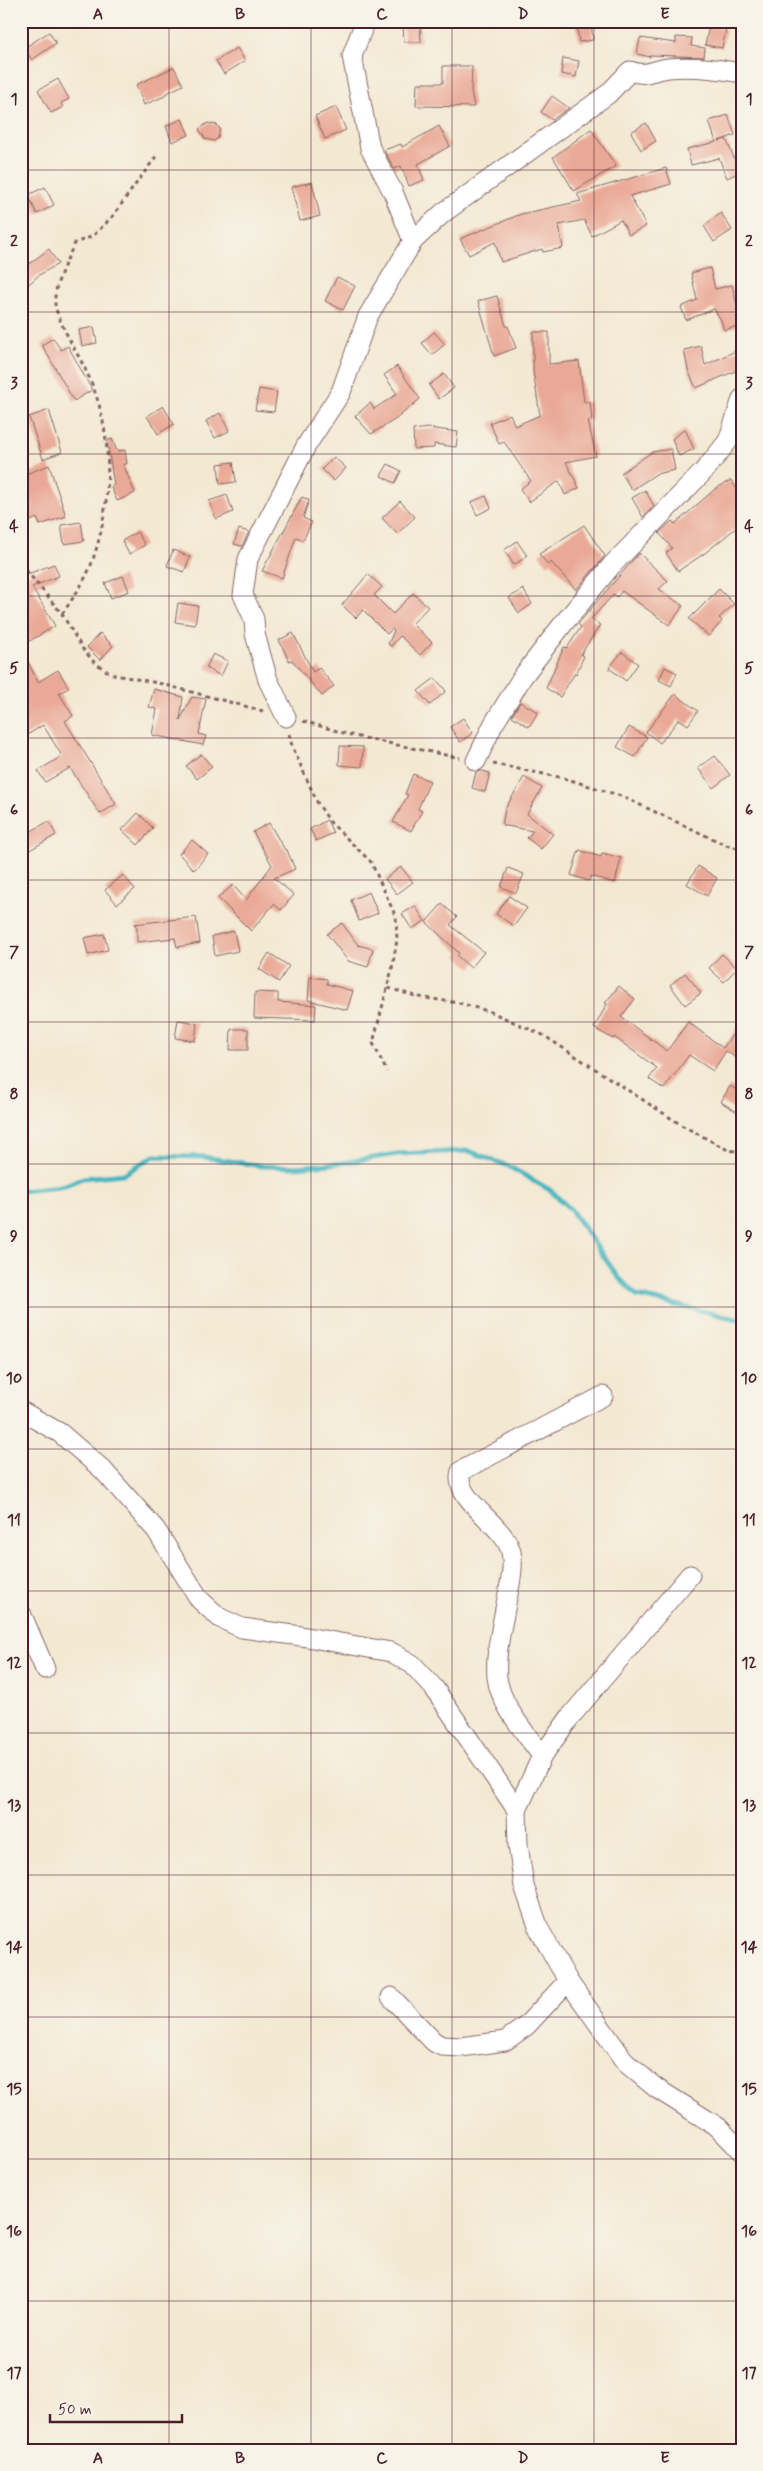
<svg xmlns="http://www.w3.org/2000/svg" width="763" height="2471" font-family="Mynerve,sans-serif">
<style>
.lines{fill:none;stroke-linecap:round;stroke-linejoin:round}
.stream{stroke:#47b5c0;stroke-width:5}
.building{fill:#eaa996}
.minor-casing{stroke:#856666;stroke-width:21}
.path{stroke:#856666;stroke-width:3;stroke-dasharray:4 4;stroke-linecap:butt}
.minor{stroke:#fff;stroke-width:19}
.grid{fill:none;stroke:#4a1f2b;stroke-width:1;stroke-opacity:0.55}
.neatline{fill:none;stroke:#4a1f2b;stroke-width:2}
.grid-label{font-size:16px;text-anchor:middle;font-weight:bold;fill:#4a1f2b}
</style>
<rect width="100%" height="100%" fill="#f7f3e8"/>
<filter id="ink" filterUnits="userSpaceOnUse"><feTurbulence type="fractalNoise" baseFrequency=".02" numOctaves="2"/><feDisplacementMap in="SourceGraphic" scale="10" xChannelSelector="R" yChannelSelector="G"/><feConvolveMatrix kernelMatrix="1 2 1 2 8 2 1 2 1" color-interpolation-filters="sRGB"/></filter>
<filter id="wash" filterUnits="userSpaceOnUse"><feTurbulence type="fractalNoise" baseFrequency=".0096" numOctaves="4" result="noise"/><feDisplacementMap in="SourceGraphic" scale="20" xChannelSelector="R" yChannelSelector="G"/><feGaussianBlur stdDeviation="1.12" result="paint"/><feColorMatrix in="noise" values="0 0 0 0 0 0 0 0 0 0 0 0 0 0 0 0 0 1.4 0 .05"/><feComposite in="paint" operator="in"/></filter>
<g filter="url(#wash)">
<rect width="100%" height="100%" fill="#f3e9d3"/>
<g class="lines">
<path class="stream" d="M 21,1191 L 60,1187 L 83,1178 L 124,1174 L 154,1156 L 204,1157 L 262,1166 L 296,1167 L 342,1163 L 397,1154 L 469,1151 L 508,1166 L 550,1190 L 571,1210 L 618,1277 L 637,1296 L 742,1320"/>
</g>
<g id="blocks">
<g class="building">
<path d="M 576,21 L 591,21 L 593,40 L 579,42 Z"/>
<path d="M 420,23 L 421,42 L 404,42 L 403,24 Z"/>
<path d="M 709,26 L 726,29 L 722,48 L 705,45 Z"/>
<path d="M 49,32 L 56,43 L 32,60 L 24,48 Z"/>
<path d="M 676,37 L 692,38 L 691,46 L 705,48 L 704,57 L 650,55 L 650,57 L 637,54 L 640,38 L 676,43 Z"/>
<path d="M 237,48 L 245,61 L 224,74 L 216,61 Z"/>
<path d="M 563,58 L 579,61 L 576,77 L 561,74 Z"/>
<path d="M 443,66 L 472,66 L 471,91 L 474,107 L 416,106 L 417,83 L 443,83 Z"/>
<path d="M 174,67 L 183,85 L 165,94 L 165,96 L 144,105 L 136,85 Z"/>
<path d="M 58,79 L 69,99 L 61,103 L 63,107 L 51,113 L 38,90 Z"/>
<path d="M 552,96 L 569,108 L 552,120 L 541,112 Z"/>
<path d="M 336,107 L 346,130 L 325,139 L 315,116 Z"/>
<path d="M 728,115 L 735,135 L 719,141 L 726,139 L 740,172 L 727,178 L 719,158 L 691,165 L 687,149 L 716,142 L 709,121 Z"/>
<path d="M 182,119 L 189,135 L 172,142 L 166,126 Z"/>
<path d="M 208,123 L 217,125 L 220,129 L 218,138 L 214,141 L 205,139 L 199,129 Z"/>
<path d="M 646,123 L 656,141 L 641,150 L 631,132 Z"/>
<path d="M 439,126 L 450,146 L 418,164 L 424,180 L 409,186 L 401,166 L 394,169 L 384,150 L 401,144 L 402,147 Z"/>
<path d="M 591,129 L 616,166 L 574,191 L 553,157 Z"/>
<path d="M 666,168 L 671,184 L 630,196 L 646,226 L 629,235 L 621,220 L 592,236 L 584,220 L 559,225 L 563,248 L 543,252 L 542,249 L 501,262 L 495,242 L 469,255 L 460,239 L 521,214 L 581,201 L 577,194 Z"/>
<path d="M 312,182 L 320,216 L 300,221 L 291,187 Z"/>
<path d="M 45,187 L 54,205 L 37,214 L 28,195 Z"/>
<path d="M 721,213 L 732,230 L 714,242 L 704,226 Z"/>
<path d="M 49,249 L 58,264 L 39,275 L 21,291 L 21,270 Z"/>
<path d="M 710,268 L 715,289 L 732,285 L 742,325 L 724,330 L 721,320 L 714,309 L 686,320 L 681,307 L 697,300 L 691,273 Z"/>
<path d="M 337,277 L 355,286 L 343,310 L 325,301 Z"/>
<path d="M 497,296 L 506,326 L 508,326 L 516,348 L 494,356 L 478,301 Z"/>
<path d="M 94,327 L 97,343 L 82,346 L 79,330 Z"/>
<path d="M 434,332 L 445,344 L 432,355 L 422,343 Z"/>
<path d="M 533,332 L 549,332 L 549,364 L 579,361 L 584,402 L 590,402 L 592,420 L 588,421 L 596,456 L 566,462 L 579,488 L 565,495 L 559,481 L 529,502 L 520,489 L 531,481 L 504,442 L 499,444 L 490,423 L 510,414 L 515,426 L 540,415 L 533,371 Z"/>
<path d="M 53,338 L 61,350 L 68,346 L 92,390 L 74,401 L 42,345 Z"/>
<path d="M 701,346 L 705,365 L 742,348 L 742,368 L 696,388 L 688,370 L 684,350 Z"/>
<path d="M 397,366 L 420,399 L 396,419 L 371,434 L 355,416 L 370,403 L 374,409 L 397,394 L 384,375 Z"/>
<path d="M 444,374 L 454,388 L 439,399 L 429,385 Z"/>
<path d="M 259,389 L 277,392 L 274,412 L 255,410 Z"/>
<path d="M 163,406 L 174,424 L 158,434 L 147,416 Z"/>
<path d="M 49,410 L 62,452 L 43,459 L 29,417 Z"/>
<path d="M 220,413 L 229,431 L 215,438 L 206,421 Z"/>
<path d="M 428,428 L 458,432 L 456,447 L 434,444 L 434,448 L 414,449 L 413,430 Z"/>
<path d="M 685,429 L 694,449 L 679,456 L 672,439 Z"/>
<path d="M 112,439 L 117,451 L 125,450 L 127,464 L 123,464 L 135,493 L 117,501 L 111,487 L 114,485 L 107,441 Z"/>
<path d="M 671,449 L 675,470 L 656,474 L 632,490 L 621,473 L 652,452 Z"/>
<path d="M 334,457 L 346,468 L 334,481 L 322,469 Z"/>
<path d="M 233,462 L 236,482 L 220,484 L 218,464 Z"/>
<path d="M 388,464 L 401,471 L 395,483 L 381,476 Z"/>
<path d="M 49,465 L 66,516 L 40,525 L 37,518 L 26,523 L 21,512 L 21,476 Z"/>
<path d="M 731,480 L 742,497 L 742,523 L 705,553 L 678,571 L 666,553 L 672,548 L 659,533 L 672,521 L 675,524 L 715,489 Z"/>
<path d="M 645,490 L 654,506 L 643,517 L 632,498 Z"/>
<path d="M 227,495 L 233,512 L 216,519 L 209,501 Z"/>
<path d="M 486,496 L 491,508 L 477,515 L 471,502 Z"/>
<path d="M 302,497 L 309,500 L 303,518 L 312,522 L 303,540 L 296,537 L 282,578 L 262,571 Z"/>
<path d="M 400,501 L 415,517 L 397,534 L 382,518 Z"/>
<path d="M 81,522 L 84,541 L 64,544 L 61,525 Z"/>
<path d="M 584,525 L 605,556 L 576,590 L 551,562 L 548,565 L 539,554 Z"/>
<path d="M 239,529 L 249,532 L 242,546 L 234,544 Z"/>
<path d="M 137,532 L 145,545 L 129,554 L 122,541 Z"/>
<path d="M 517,541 L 527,556 L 514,565 L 504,550 Z"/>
<path d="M 173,550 L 190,557 L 184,572 L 167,566 Z"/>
<path d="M 639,553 L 668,581 L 659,589 L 683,606 L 669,625 L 622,591 L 617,597 L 614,594 L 591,619 L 600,625 L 581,654 L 584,656 L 576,674 L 575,673 L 560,697 L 546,688 L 564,647 L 567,648 L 581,627 L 578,624 Z"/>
<path d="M 54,564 L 59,576 L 32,587 L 55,626 L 21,646 L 21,570 L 25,575 Z"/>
<path d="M 368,574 L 382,587 L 374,595 L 393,614 L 413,593 L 428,607 L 412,624 L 432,642 L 420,655 L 400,636 L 391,646 L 388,644 L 394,631 L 392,629 L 387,634 L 363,610 L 356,618 L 342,605 Z"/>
<path d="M 123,576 L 129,591 L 111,598 L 105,583 Z"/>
<path d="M 523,589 L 532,604 L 519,613 L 509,598 Z"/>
<path d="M 719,589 L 734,604 L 719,618 L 722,621 L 709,636 L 689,619 Z"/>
<path d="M 178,603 L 198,606 L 195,625 L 175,622 Z"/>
<path d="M 100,633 L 113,646 L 100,660 L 87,647 Z"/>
<path d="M 293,633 L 313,672 L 319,668 L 334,686 L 322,696 L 292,660 L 289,661 L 279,640 Z"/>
<path d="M 21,648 L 38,682 L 58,670 L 69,688 L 59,693 L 73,716 L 65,721 L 116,804 L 100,814 L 70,768 L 45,782 L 38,771 L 62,756 L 43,725 L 21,739 Z"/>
<path d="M 622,652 L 638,664 L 626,681 L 609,668 Z"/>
<path d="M 213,654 L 228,661 L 221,676 L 206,668 Z"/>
<path d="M 665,667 L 677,673 L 671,686 L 659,680 Z"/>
<path d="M 435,678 L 446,691 L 430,705 L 418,691 Z"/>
<path d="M 154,689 L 183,697 L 180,720 L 192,697 L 206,699 L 199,734 L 206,736 L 203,745 L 152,735 L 157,709 L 149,707 Z"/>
<path d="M 675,694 L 698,711 L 688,725 L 679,719 L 660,743 L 646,732 Z"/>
<path d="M 520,702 L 538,712 L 529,727 L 512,716 Z"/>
<path d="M 463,718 L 473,733 L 460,742 L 450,727 Z"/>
<path d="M 629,727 L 647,737 L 635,757 L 617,747 Z"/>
<path d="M 340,746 L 363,747 L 362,767 L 339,765 Z"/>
<path d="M 201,754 L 212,767 L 197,779 L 186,766 Z"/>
<path d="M 715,756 L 730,775 L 713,788 L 698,768 Z"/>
<path d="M 482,771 L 490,773 L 485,792 L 472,788 L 476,772 Z"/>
<path d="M 413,774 L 430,781 L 418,809 L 422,811 L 411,831 L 393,822 L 408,795 L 405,794 Z"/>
<path d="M 524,777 L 542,788 L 527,814 L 553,834 L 541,849 L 527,838 L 533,831 L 502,825 L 505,809 Z"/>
<path d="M 138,813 L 153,828 L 138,845 L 122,830 Z"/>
<path d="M 327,820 L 333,833 L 316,841 L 310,829 Z"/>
<path d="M 49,821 L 56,835 L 21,855 L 21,837 Z"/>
<path d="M 269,823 L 285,850 L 287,850 L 295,869 L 274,878 L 294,895 L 281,910 L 274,904 L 251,931 L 218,898 L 233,885 L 246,900 L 272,865 L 253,832 Z"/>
<path d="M 192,840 L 208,854 L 194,870 L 179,854 Z"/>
<path d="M 579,850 L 601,857 L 602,853 L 621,858 L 615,883 L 591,876 L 589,881 L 571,875 Z"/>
<path d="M 698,866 L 717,878 L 707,896 L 687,884 Z"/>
<path d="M 401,867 L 413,882 L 397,894 L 385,879 Z"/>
<path d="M 508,868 L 524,874 L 516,893 L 501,887 Z"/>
<path d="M 123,875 L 135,889 L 117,904 L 105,890 Z"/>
<path d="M 369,892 L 378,913 L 359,921 L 351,900 Z"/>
<path d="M 509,896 L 527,908 L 514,926 L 496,914 Z"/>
<path d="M 442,904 L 457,917 L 450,925 L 484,952 L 471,968 L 457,956 L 459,953 L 426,922 Z"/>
<path d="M 415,906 L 425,921 L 412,929 L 402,914 Z"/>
<path d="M 196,917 L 200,943 L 177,947 L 175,938 L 137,942 L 137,927 L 134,924 Z"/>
<path d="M 342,923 L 358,945 L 373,949 L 368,967 L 348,961 L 327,934 Z"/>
<path d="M 234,931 L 238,951 L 215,956 L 212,936 Z"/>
<path d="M 104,934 L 108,950 L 88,955 L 84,938 Z"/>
<path d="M 269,953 L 289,966 L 279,982 L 259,969 Z"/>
<path d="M 722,954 L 737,968 L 724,982 L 709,968 Z"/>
<path d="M 685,973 L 701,993 L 685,1005 L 670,985 Z"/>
<path d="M 310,977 L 327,979 L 327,984 L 353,991 L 347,1010 L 308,1000 Z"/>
<path d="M 619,986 L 635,999 L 621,1017 L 667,1051 L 688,1022 L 723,1048 L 742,1021 L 742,1062 L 726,1051 L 713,1071 L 689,1055 L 664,1089 L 649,1079 L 657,1068 L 614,1037 L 613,1039 L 594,1028 L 607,1004 L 605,1003 Z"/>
<path d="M 255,992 L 278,993 L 278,1002 L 316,1005 L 315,1020 L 254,1018 Z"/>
<path d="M 178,1020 L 197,1023 L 195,1041 L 175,1038 Z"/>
<path d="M 231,1029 L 248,1029 L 248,1050 L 230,1050 Z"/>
<path d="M 730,1086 L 742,1093 L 742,1115 L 721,1102 Z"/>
</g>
</g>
</g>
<g filter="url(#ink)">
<use href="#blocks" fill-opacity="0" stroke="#856666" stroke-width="1"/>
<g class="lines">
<defs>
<g id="minor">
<path d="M 362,21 L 365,22 L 352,56 L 370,148 L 393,192 L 413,241"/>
<path d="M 286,717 L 268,680 L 255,634 L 254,619 L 243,595 L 248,559 L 306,446 L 341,392 L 368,316 L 413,241 L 443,213 L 608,94 L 630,71 C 647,77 652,70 668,68 C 691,66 713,68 735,72"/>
<path d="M 476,761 L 493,725 L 523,676 L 563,624 L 612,565 L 705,470 L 728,441 L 742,399"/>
<path d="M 21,1411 L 60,1433 L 102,1469 L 156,1530 L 200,1600 L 220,1618 L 242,1628 L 301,1636 L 391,1652 L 412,1664 L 434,1688 L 517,1810 L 518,1845 L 524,1886 L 539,1929 L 568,1981 L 626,2063 L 656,2088 L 718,2127 L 742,2152"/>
<path d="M 21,1613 L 45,1669"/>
<path d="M 542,1756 C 526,1733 500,1705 497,1677 C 495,1654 501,1631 505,1609 C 508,1591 515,1570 511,1552 C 505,1524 452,1500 461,1471 L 603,1396"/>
<path d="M 517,1810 L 542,1756 L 571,1716 L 690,1575"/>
<path d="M 391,1997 L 434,2042 L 442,2046 L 461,2047 L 505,2041 L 526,2026 L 568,1981"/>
</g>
</defs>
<use href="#minor" class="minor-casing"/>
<g class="path">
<path d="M 21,564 L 62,614 L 82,648 L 94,662 L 105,670 L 115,675 L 158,683 L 263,711"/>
<path d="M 62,614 C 73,598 84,583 91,565 C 113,505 115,431 87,373 C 79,355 57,321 55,304 C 53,287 67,259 75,243 L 93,236 L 112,217 L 157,155"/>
<path d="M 303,721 L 354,736 L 460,758"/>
<path d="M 289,734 L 292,746 L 317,802 L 330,822 L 371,862 L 396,917 L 397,940 L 392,969 L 373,1043 L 387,1072"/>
<path d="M 493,764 L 564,778 L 621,796 L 726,845 L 742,849"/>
<path d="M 388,988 L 419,997 L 459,1003 L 491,1012 L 543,1035 L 683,1126 L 728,1150 L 742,1152"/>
</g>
<use href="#minor" class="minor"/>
</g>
</g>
<path class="grid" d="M 169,21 L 169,2450M 311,21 L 311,2450M 452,21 L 452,2450M 594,21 L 594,2450M 21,170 L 742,170M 21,312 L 742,312M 21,454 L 742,454M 21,596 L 742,596M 21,738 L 742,738M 21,880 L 742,880M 21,1022 L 742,1022M 21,1164 L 742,1164M 21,1307 L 742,1307M 21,1449 L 742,1449M 21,1591 L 742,1591M 21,1733 L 742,1733M 21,1875 L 742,1875M 21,2017 L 742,2017M 21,2159 L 742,2159M 21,2301 L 742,2301"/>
<rect width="763" height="2471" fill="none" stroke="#f7f3e8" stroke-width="55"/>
<path d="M50 2414v8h132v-8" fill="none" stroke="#4a1f2b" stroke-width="2.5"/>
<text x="58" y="2414" font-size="15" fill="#4a1f2b" stroke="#f7f3e8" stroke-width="4" paint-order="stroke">50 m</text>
<rect x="28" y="28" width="708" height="2416" class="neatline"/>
<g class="grid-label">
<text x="98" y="19">A</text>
<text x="240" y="19">B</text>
<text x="382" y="19">C</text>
<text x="523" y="19">D</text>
<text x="665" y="19">E</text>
<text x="14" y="104">1</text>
<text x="749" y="104">1</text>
<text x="14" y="246">2</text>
<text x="749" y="246">2</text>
<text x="14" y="388">3</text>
<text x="749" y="388">3</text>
<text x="14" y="531">4</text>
<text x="749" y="531">4</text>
<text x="14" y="673">5</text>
<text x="749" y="673">5</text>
<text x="14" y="815">6</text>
<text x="749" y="815">6</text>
<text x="14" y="957">7</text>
<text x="749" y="957">7</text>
<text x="14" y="1099">8</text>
<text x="749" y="1099">8</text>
<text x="14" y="1241">9</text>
<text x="749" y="1241">9</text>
<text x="14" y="1383">10</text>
<text x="749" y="1383">10</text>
<text x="14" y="1525">11</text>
<text x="749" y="1525">11</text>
<text x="14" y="1668">12</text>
<text x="749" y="1668">12</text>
<text x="14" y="1810">13</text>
<text x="749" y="1810">13</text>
<text x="14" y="1952">14</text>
<text x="749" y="1952">14</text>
<text x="14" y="2094">15</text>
<text x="749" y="2094">15</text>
<text x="14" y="2236">16</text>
<text x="749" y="2236">16</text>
<text x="14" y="2378">17</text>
<text x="749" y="2378">17</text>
<text x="98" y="2463">A</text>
<text x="240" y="2463">B</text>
<text x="382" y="2463">C</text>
<text x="523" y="2463">D</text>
<text x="665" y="2463">E</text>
</g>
</svg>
